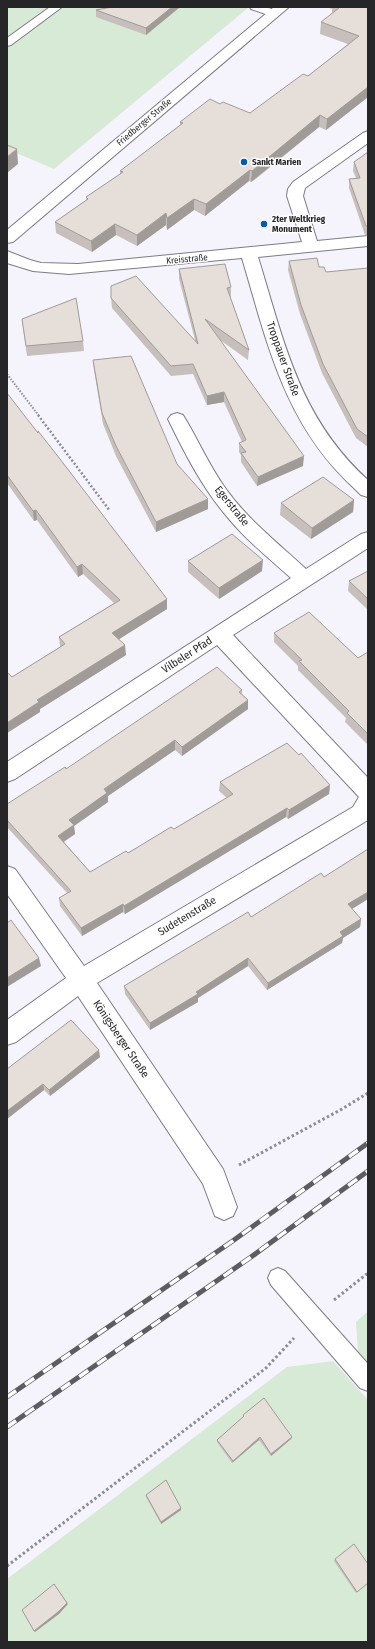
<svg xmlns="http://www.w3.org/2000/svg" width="375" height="1649" font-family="'Fira Sans Condensed',sans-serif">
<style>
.green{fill:#d7ead6}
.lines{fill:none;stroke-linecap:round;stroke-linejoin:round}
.service-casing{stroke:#7c7c83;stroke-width:2}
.minor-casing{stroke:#7c7c83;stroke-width:2}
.tertiary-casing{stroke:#7c7c83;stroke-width:2}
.path-far2{stroke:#8d8d93;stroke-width:2;stroke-dasharray:1.5 1.5;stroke-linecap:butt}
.path-far1{stroke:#8d8d93;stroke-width:2.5;stroke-dasharray:2 2;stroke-linecap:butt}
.path{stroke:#8d8d93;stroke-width:3;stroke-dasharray:2.5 2.5;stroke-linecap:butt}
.service{fill:#fff;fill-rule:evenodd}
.minor{fill:#fff;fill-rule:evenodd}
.tertiary{fill:#fff;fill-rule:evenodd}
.rail-casing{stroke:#5d5d61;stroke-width:5}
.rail{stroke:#fff;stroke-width:3.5;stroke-dasharray:11;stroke-linecap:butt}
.wall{fill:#c6bfbb}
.shaded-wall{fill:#a19b98}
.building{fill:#e6ded9;stroke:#a19b98}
.poi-dot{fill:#045daa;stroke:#fff;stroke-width:1.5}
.labels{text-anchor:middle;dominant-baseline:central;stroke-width:3;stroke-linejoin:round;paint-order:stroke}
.far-street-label{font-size:9px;fill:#262629;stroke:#fff}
.far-poi-label{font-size:9px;font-weight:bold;fill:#262629;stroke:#fff;text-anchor:start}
.street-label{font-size:11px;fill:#262629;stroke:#fff}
</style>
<rect width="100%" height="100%" fill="#f5f4fd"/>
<g class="green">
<path d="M 7,7 L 249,7 L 54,169 L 7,149 Z"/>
<path d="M 368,1311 L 368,1363 L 358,1352 L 356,1322 Z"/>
<path d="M 333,1361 L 368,1400 L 368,1642 L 7,1642 L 7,1579 L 287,1367 Z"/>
</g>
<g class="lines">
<defs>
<g id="service">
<path d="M 50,7 L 62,7 L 11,45 L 7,46 L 7,38 Z"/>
<path d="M 250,7 C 260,7 272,6 279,14 L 274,17 L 251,9 Z"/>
<path d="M 278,1268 L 285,1271 L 368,1364 L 368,1391 L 360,1388 L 271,1285 L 268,1278 L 271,1271 Z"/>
</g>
<g id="minor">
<path d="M 368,131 L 368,143 L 305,188 L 303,196 L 317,241 L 368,236 L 368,246 L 258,257 C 284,341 299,418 368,480 L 368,497 L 361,495 L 356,490 C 285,426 268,346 242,258 L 69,274 L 33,271 L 7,263 L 7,251 L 30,260 L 41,263 L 78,264 L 302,242 L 287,196 L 288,189 L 293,182 L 363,133 Z"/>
<path d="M 177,413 L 183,415 C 198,439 209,466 226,489 C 248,520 278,543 306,569 L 361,534 L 368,532 L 368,548 L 233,635 L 368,778 L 368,820 L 97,983 L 223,1169 L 237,1207 L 233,1216 L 224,1220 L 215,1216 L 203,1184 L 78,996 L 16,1042 L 7,1045 L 7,1020 L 66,978 L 7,894 L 7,866 L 15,869 L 84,966 L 353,807 L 359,797 L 217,645 L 15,779 L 7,782 L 7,762 L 291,578 C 270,559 247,541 229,519 C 203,489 185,454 168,419 L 171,415 Z"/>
</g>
<path id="tertiary" d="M 274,7 L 289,7 L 13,242 L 7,243 L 7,230 Z"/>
</defs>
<use href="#service" class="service-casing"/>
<use href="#minor" class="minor-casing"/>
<use href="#tertiary" class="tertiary-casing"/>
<path class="path-far2" d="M 7,374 L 39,416"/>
<path class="path-far1" d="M 38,415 L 110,511"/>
<g class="path">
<path d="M 239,1165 L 342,1109 L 368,1093"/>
<path d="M 334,1300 L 368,1273"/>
<path d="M 7,1566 L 266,1368 L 294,1338"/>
</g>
<use href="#service" class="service"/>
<use href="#minor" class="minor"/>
<use href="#tertiary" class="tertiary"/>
<defs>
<g id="rail">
<path d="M 7,1397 L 234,1240 L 368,1143"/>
<path d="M 7,1427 L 251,1257 L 368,1171"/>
</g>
</defs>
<use href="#rail" class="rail-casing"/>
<use href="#rail" class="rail"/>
</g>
<g class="wall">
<path d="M 112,7 L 180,7 L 146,35 L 96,17 L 96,10 Z"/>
<path d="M 326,7 L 368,7 L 368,97 L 326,130 L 319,127 L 257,178 L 251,182 L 249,181 L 205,216 L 194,210 L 167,230 L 166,225 L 137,246 L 116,235 L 92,252 L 56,233 L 55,222 L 86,200 L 86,197 L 120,174 L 120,171 L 180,125 L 180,122 L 220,104 L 250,113 L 308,76 L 348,44 L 320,34 L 321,22 L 332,14 L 332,9 Z"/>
<path d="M 368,152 L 368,236 L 365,235 L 349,188 L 349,179 L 356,178 L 353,171 L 354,162 Z"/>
<path d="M 289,261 L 319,267 L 326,272 L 368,268 L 368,447 L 356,438 L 322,373 L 300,314 L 288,270 Z"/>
<path d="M 179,269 L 231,287 L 231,297 L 230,297 L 249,350 L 248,360 L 220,340 L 303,466 L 257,486 L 241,462 L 241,455 L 239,452 L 239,443 L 242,442 L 224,402 L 207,405 L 193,374 L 171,376 L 112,308 L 111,298 L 195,340 L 179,279 Z"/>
<path d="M 22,319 L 83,341 L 84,351 L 27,356 Z"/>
<path d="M 93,360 L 208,509 L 156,532 L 116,456 L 103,424 L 94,370 Z"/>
<path d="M 7,393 L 167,609 L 119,639 L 126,655 L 40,709 L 40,712 L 7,733 L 7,674 L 12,677 L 60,647 L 59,637 L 114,603 L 83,574 L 78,577 L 37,520 L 34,521 L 7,483 Z"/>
<path d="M 354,500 L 353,512 L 311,539 L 280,515 L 281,503 Z"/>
<path d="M 188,561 L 262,571 L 219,599 L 188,572 Z"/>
<path d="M 368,571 L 368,610 L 348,591 L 349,581 Z"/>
<path d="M 274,633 L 358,658 L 368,652 L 368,745 L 345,722 L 346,718 L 298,670 L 298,666 L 274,642 Z"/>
<path d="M 242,690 L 242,694 L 248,700 L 248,709 L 182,756 L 175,750 L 108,796 L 108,802 L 74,826 L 75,834 L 64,842 L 90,872 L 174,829 L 227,798 L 219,791 L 220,782 L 299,755 L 330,785 L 329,794 L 288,819 L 286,817 L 125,914 L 123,912 L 82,936 L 60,906 L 59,898 L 67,893 L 7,827 L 7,804 L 66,769 Z"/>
<path d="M 368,849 L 368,899 L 352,909 L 361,919 L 360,927 L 343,938 L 342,943 L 267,990 L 248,966 L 198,998 L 198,1002 L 150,1030 L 125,994 L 124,986 L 324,877 Z"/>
<path d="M 100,1057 L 50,1096 L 44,1090 L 7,1119 L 7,1069 Z"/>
<path d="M 243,1415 L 292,1437 L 291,1439 L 271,1456 L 259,1440 L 232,1463 L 217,1442 L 217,1440 L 243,1417 Z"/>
<path d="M 146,1495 L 181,1510 L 161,1524 L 146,1497 Z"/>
<path d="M 335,1559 L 368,1583 L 356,1593 L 334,1561 Z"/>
</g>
<g class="shaded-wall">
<path d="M 172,7 L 180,7 L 146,35 L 146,28 Z"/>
<path d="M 368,87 L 368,97 L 326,130 L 327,119 Z"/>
<path d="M 320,115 L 319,127 L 251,182 L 252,171 Z"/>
<path d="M 17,149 L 18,164 L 7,173 L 7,157 Z"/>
<path d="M 250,170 L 249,181 L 205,216 L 206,204 Z"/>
<path d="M 194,199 L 194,210 L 167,230 L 167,218 Z"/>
<path d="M 166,213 L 166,225 L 137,246 L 137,235 Z"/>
<path d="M 115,224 L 116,235 L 92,252 L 91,241 Z"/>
<path d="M 224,392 L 224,402 L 207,405 L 207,396 Z"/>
<path d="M 304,456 L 303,466 L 257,486 L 258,477 Z"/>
<path d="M 208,499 L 208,509 L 156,532 L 156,522 Z"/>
<path d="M 354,500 L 353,512 L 311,539 L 312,528 Z"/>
<path d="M 36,510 L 37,520 L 34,521 L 33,511 Z"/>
<path d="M 263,560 L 262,571 L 219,599 L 219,588 Z"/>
<path d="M 82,564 L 83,574 L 78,577 L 77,567 Z"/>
<path d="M 167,599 L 167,609 L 113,643 L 112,633 Z"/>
<path d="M 125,645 L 126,655 L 40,709 L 40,712 L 7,733 L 7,723 L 37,700 Z"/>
<path d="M 248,700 L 248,709 L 182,756 L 182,747 Z"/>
<path d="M 175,740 L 175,750 L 108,796 L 108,802 L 74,826 L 75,834 L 60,844 L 58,836 L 69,820 L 104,789 Z"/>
<path d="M 330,785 L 329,794 L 288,819 L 289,810 Z"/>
<path d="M 287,808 L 286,817 L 125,914 L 124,906 Z"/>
<path d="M 368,892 L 368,899 L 347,912 L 348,904 Z"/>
<path d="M 123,904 L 123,912 L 82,936 L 81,928 Z"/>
<path d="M 361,919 L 360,927 L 343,938 L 342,943 L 267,990 L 268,983 L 340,932 Z"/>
<path d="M 39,958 L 41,966 L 7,987 L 7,978 Z"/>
<path d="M 248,958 L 248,966 L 198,998 L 198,1002 L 150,1030 L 150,1023 L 196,992 Z"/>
<path d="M 99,1050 L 100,1057 L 50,1096 L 49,1090 Z"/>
<path d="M 43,1084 L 44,1090 L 7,1119 L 7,1111 Z"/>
<path d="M 260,1437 L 259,1440 L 232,1463 L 233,1461 Z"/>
<path d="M 292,1437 L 291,1439 L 271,1456 L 271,1454 Z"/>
<path d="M 181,1508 L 181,1510 L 161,1524 L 161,1522 Z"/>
<path d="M 54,1584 L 68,1604 L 59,1614 L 35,1632 L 34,1631 Z"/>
</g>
<g class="building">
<path d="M 112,7 L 172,7 L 146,28 L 96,10 Z"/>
<path d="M 338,7 L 368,7 L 368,87 L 327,119 L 320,115 L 258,166 L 252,171 L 250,170 L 206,204 L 194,199 L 167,218 L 166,213 L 137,235 L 115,224 L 91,241 L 55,222 L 88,199 L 86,197 L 123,172 L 120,171 L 183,123 L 180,122 L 210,99 L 220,104 L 223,102 L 250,113 L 303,74 L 308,76 L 359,36 L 321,22 L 339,8 Z"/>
<path d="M 7,145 L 17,149 L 7,157 Z"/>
<path d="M 368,152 L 368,226 L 366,226 L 349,179 L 360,178 L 354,162 Z"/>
<path d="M 317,258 L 319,267 L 324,267 L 326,272 L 368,268 L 368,437 L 357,429 L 323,364 L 301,305 L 289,261 Z"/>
<path d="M 225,264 L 231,287 L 227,288 L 249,350 L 205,319 L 304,456 L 258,477 L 241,453 L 246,452 L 239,443 L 246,440 L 224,392 L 207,396 L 193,364 L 171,366 L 111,298 L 111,286 L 136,276 L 198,344 L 179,269 Z"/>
<path d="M 76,298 L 83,341 L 26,346 L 22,319 Z"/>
<path d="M 131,356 L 177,464 L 208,499 L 156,522 L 116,446 L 102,413 L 93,360 Z"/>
<path d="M 7,393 L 38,433 L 38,431 L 60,459 L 167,599 L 112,633 L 125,645 L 37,700 L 39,702 L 7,723 L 7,674 L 8,673 L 12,677 L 65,644 L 59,637 L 120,600 L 82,564 L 77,567 L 36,510 L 33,511 L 7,475 Z"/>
<path d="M 323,477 L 354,500 L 312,528 L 281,503 Z"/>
<path d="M 232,534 L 263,560 L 219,588 L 188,561 Z"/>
<path d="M 368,571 L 368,599 L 349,581 Z"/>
<path d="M 309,612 L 358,658 L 368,652 L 368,734 L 347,713 L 349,711 L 299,661 L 302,660 L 274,633 Z"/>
<path d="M 217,667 L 242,690 L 239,692 L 248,700 L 182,747 L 175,740 L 104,789 L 107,793 L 69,820 L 74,825 L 58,836 L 90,872 L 126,851 L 128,853 L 171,827 L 174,829 L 233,794 L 220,782 L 287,743 L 299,755 L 301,753 L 330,785 L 289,810 L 287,808 L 124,906 L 123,904 L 81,928 L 59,898 L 71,891 L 7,820 L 7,804 L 65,767 L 66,769 Z"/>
<path d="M 368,849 L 368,892 L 348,904 L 361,919 L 340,932 L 343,936 L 268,983 L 248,958 L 196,992 L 198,994 L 150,1023 L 124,986 L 248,912 L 251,917 L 321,873 L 324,877 Z"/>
<path d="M 11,920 L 39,958 L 7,978 L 7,923 Z"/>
<path d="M 71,1020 L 99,1050 L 49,1090 L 43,1084 L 7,1111 L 7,1069 Z"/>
<path d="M 264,1398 L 292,1437 L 271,1454 L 260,1437 L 233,1461 L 217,1440 L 244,1416 L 243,1415 Z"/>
<path d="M 166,1480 L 181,1508 L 161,1522 L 146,1495 Z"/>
<path d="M 354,1544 L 368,1564 L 368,1583 L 357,1592 L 335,1559 Z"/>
<path d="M 54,1584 L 67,1603 L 58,1612 L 34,1631 L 22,1610 Z"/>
</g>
<g class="poi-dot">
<circle cx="244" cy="162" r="4"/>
<circle cx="264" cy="224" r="4"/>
</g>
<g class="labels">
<g class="far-street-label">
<text transform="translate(144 122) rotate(-40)">Friedberger Straße</text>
<text transform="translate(187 259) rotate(-5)">Kreisstraße</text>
</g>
<g class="far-poi-label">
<text x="252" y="162">Sankt Marien</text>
<text x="272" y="219">2ter Weltkrieg<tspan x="272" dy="10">Monument</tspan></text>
</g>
<g class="street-label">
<text transform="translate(283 359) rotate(70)">Troppauer Straße</text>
<text transform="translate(232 506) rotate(51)">Egerstraße</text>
<text transform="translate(187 655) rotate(-33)">Vilbeler Pfad</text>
<text transform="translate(187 916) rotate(-31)">Sudetenstraße</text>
<text transform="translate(121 1039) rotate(56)">Königsberger Straße</text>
</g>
</g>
<rect width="375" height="1649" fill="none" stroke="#262629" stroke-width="16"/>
</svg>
